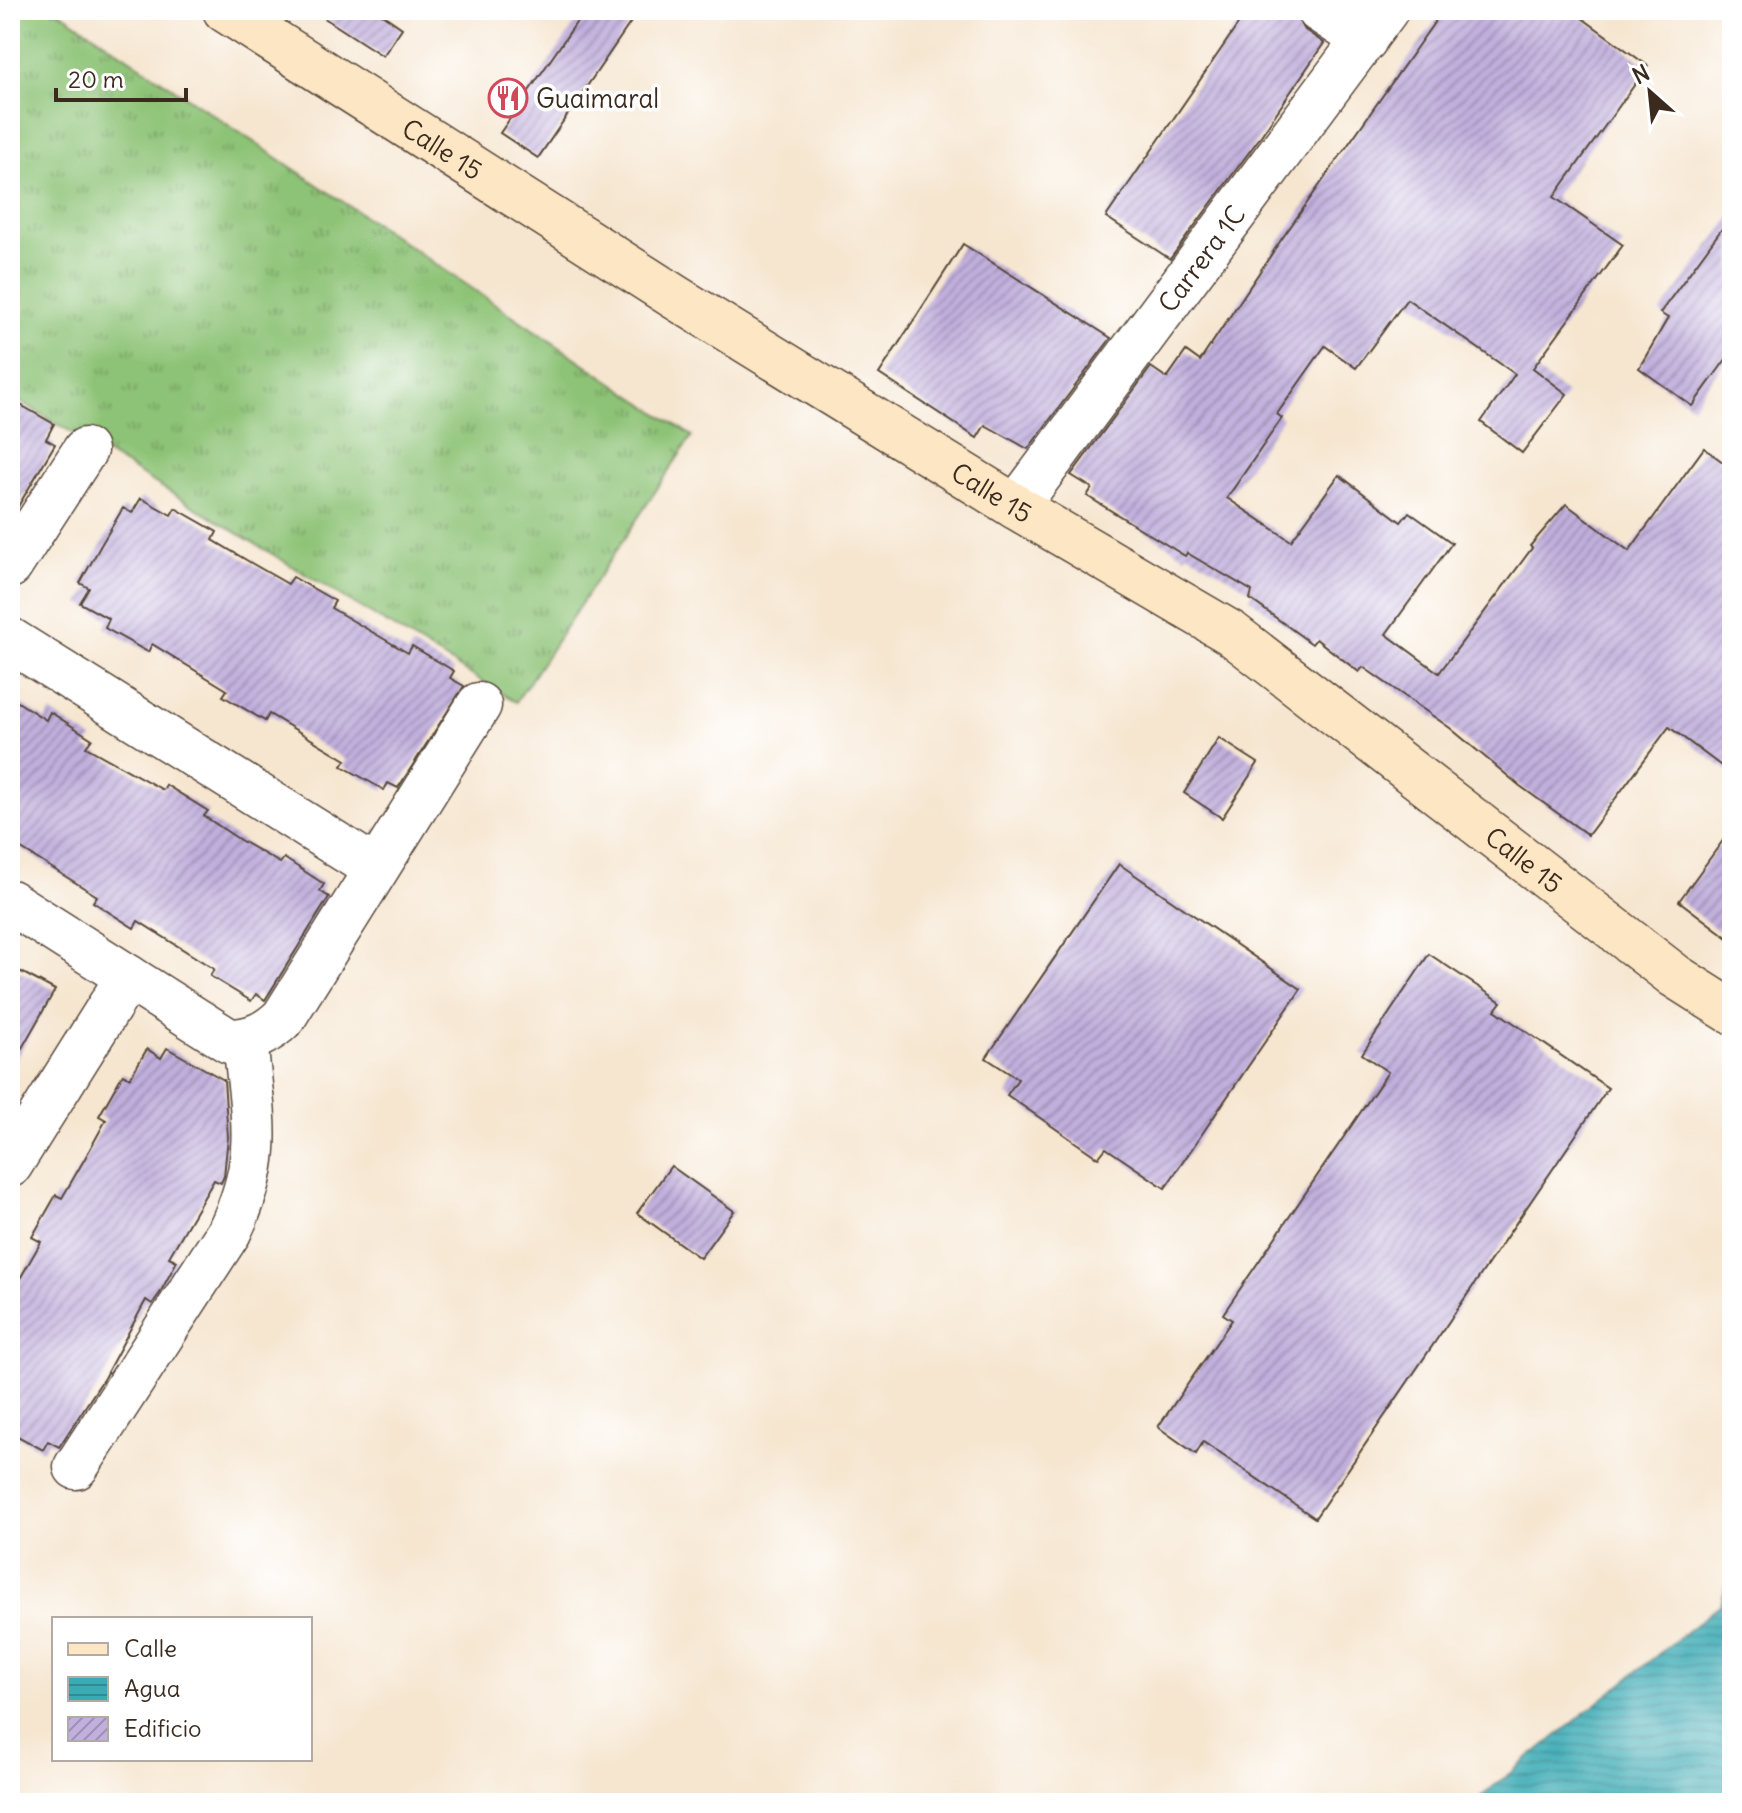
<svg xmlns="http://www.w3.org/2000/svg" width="1742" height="1813" font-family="Delius,sans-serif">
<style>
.grass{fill:url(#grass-tufts);stroke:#64764a;stroke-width:2}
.water{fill:url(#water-rules);stroke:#3a6a6a;stroke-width:2}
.building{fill:url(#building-hatch)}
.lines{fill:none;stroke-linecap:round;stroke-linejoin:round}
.street-casing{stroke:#574639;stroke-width:47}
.secondary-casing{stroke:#574639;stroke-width:47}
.street{stroke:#fff;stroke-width:44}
.secondary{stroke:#fce6c4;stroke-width:44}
.labels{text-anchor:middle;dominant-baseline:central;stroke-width:7;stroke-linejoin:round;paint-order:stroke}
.poi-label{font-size:26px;fill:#3b2a1e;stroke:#fff;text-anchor:start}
.street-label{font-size:26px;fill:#3b2a1e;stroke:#fff}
</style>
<defs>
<pattern id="grass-tufts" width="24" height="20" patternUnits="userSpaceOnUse" patternTransform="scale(2)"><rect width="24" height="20" fill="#8dc376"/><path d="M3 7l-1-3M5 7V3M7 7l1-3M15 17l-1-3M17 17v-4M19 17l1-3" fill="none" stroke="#749f60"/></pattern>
<pattern id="water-rules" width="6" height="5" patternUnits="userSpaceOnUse" patternTransform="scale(2)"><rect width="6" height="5" fill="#3aabb5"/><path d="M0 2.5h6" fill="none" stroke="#328b93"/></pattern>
<pattern id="building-hatch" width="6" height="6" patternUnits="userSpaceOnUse" patternTransform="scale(2)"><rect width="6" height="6" fill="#c1afdd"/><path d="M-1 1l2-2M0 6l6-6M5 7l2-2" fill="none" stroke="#9e8fb3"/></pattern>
</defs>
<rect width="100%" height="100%" fill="#fff"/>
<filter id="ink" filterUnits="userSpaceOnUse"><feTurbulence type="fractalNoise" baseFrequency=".0125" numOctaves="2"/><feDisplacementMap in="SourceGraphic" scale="16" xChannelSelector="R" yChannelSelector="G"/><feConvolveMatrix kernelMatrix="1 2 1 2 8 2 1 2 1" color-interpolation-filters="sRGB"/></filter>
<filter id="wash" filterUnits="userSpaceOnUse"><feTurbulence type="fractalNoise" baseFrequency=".006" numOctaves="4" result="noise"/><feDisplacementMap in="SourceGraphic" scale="32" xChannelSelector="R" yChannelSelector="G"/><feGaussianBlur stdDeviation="1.8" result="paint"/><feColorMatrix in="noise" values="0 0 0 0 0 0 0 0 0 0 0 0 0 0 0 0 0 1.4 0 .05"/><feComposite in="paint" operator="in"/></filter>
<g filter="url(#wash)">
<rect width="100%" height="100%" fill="#f6e6d0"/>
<path class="grass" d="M 10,10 L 57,10 L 692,436 L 516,702 L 10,395 Z"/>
<path class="water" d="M 1732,1564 L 1732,1803 L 1473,1803 L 1721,1604 Z"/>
<g id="blocks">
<g class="building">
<path d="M 312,10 L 376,10 L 402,28 L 383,56 Z"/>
<path d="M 585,10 L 639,10 L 538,158 L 500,133 Z"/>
<path d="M 1248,10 L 1285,10 L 1296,17 L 1305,30 L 1324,43 L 1258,140 L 1170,259 L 1106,217 Z"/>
<path d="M 1443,10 L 1571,10 L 1648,66 L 1554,197 L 1623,245 L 1533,368 L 1567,394 L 1522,453 L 1481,422 L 1515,374 L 1407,299 L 1356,368 L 1325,346 L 1277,414 L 1282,418 L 1227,498 L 1291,541 L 1339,475 L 1401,522 L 1409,512 L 1452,543 L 1386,634 L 1439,673 L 1532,548 L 1530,546 L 1566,504 L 1629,551 L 1704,448 L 1732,469 L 1732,774 L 1669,727 L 1588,835 L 1520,786 L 1450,728 L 1363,667 L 1359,672 L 1316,639 L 1312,644 L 1250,599 L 1252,591 L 1187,553 L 1185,556 L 1087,496 L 1092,488 L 1071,475 L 1151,367 L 1167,378 L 1186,351 L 1200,361 L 1281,240 Z"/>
<path d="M 1732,215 L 1732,351 L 1692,406 L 1639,368 L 1668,318 L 1660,313 Z"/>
<path d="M 963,244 L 1111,338 L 1028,449 L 985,425 L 977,438 L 879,374 Z"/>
<path d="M 10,399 L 54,424 L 46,439 L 55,444 L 10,520 Z"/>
<path d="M 141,498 L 171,515 L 175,508 L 217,532 L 213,540 L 253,564 L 288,584 L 293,577 L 335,601 L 331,608 L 408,653 L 412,646 L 454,671 L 450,678 L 464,686 L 398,788 L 388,783 L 384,790 L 342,766 L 346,760 L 269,714 L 265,721 L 223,696 L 227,690 L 152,644 L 148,652 L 105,628 L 109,619 L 80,603 L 89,588 L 80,583 L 101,545 L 123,508 L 132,513 Z"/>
<path d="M 10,697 L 46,720 L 50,712 L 92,739 L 86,747 L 163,790 L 166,785 L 208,811 L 204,816 L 240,840 L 280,863 L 284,858 L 324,884 L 320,891 L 329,897 L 265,1000 L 256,994 L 251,1001 L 210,976 L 214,969 L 138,921 L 134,928 L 93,902 L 97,896 L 10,842 Z"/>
<path d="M 1219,738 L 1258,763 L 1222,818 L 1184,793 Z"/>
<path d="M 1732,828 L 1732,941 L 1679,901 Z"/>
<path d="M 1119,864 L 1301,989 L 1165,1188 L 1106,1148 L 1098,1158 L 1007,1095 L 1018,1079 L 986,1058 Z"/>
<path d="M 1429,954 L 1501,1002 L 1495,1010 L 1608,1088 L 1315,1518 L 1203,1442 L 1196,1454 L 1158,1427 L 1232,1320 L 1223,1314 L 1388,1072 L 1362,1054 Z"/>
<path d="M 10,966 L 55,990 L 10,1069 Z"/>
<path d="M 167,1048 L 224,1080 L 228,1137 L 224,1176 L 221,1183 L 214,1180 L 169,1257 L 177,1261 L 160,1293 L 152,1304 L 146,1300 L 104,1378 L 59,1447 L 48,1441 L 43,1450 L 10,1432 L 10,1296 L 41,1242 L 32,1237 L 56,1195 L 62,1198 L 84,1160 L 106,1120 L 99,1116 L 123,1074 L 130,1078 L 147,1049 L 161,1058 Z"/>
<path d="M 671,1166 L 734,1211 L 700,1258 L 637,1213 Z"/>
</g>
</g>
</g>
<g filter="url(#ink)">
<use href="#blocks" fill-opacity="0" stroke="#574639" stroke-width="2"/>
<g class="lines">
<defs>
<g id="street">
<path d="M 1319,10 L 1365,40"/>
<path id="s1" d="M 1016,507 L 1386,10"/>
<path d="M 10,566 L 85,450"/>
<path d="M 10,640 L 376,869"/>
<path d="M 10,902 L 229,1041 C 252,1041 268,1033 284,1017 L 479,705"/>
<path d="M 10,1165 L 128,977"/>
<path d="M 76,1467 L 229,1232 C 265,1159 253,1118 245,1041"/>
</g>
<g id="secondary">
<path id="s2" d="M 225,10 L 675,297 L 1016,507 L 1231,633 L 1675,976 L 1732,1012"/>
</g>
</defs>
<use href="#street" class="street-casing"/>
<use href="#secondary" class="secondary-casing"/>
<use href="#street" class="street"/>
<use href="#secondary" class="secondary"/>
</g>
</g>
<defs>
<symbol id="restaurant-ring" viewBox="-11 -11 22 22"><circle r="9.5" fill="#fff" stroke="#d1495b" stroke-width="1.5"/><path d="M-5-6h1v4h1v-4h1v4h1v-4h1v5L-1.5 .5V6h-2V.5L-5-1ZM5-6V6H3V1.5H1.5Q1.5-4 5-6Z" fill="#d1495b"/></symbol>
</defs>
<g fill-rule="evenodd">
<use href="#restaurant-ring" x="486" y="76" width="44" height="44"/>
</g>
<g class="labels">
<g class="poi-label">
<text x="536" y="98">Guaimaral</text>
</g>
<g class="street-label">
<text stroke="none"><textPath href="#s2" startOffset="258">Calle 15</textPath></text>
<text stroke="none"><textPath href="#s1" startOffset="310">Carrera 1C</textPath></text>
<text stroke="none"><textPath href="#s2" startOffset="906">Calle 15</textPath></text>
<text stroke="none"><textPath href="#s2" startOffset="1554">Calle 15</textPath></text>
</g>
</g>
<rect width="1742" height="1813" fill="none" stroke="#fff" stroke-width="40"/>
<rect x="52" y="1617" width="260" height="144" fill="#ffffff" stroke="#b1aaa5" stroke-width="2"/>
<rect x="68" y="1643" width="40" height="12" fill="#fce6c4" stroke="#b1aaa5" stroke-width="2"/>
<text x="124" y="1657" font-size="24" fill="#3b2a1e">Calle</text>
<rect x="68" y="1677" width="40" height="24" fill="url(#water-rules)" stroke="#b1aaa5" stroke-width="2"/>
<text x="124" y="1697" font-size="24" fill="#3b2a1e">Agua</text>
<rect x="68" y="1717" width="40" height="24" fill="url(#building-hatch)" stroke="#b1aaa5" stroke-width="2"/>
<text x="124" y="1737" font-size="24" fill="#3b2a1e">Edificio</text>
<g transform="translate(1650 92) rotate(333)" stroke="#ffffff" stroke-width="6" paint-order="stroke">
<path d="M0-6L14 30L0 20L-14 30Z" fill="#3b2a1e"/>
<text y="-12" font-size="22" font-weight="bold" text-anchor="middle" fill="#3b2a1e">N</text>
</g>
<path d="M56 88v12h130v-12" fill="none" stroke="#3b2a1e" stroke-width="4"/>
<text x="68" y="88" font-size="24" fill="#3b2a1e" stroke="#ffffff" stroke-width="6" paint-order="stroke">20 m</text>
</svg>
